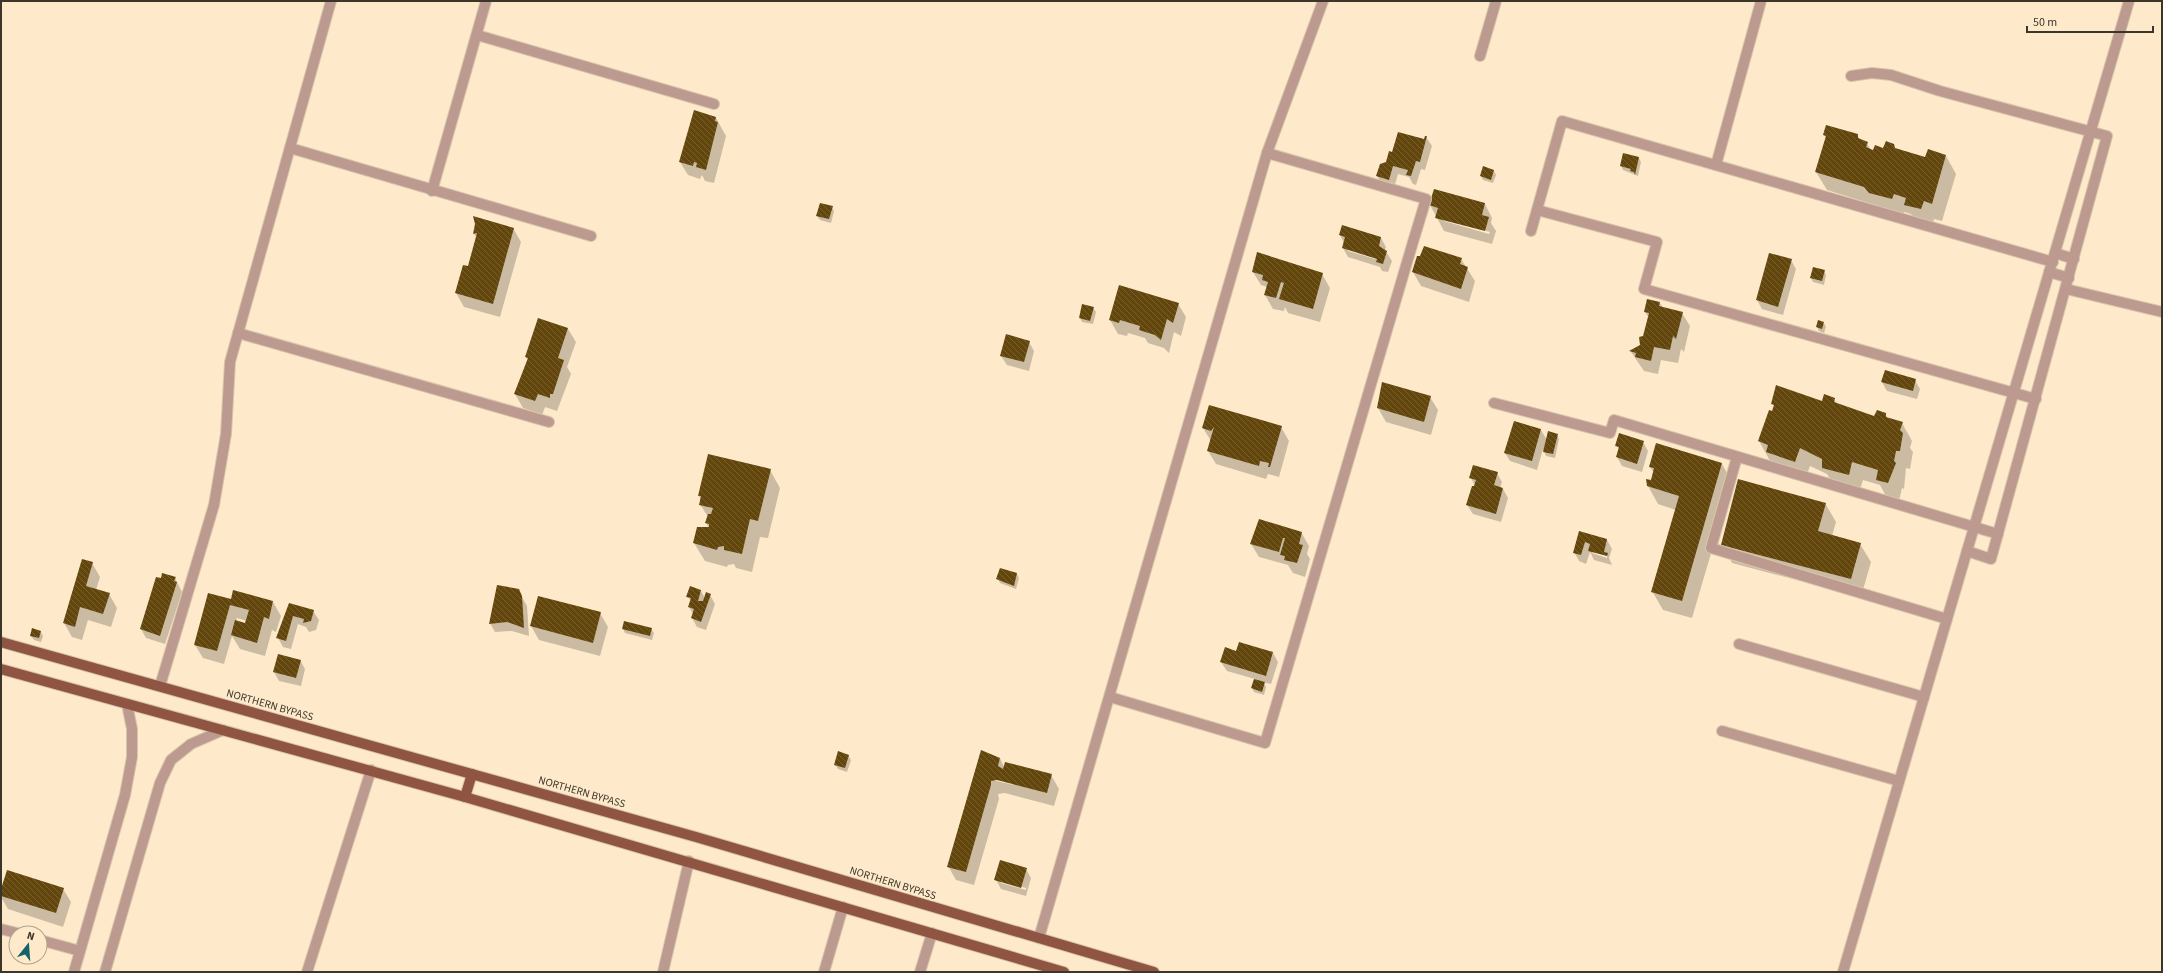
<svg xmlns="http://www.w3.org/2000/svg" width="2163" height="973" font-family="'Source Sans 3',sans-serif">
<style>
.shadow{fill:#0003;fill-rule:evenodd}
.building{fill:url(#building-back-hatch)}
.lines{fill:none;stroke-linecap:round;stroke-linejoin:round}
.minor-casing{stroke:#d7c6ab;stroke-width:12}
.primary-casing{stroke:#d7c6ab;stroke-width:12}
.minor{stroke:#bd9a90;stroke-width:10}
.primary{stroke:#905443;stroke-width:10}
.labels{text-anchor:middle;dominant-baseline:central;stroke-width:4;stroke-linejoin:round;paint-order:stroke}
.street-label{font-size:11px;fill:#3c3529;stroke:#feeacb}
</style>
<defs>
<pattern id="building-back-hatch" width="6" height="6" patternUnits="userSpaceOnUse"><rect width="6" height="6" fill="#62460c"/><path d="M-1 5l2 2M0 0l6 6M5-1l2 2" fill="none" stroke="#765f30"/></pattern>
</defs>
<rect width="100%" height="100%" fill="#feeacb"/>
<g class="shadow">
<path d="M 716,118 L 726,136 L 714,183 L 705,181 L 702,175 L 700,179 L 688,175 L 680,162 Z"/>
<path d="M 1824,134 L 1857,135 L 1860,140 L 1867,143 L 1871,151 L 1896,150 L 1926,159 L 1946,156 L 1956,174 L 1942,221 L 1934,219 L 1932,227 L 1916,223 L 1911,214 L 1904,212 L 1902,217 L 1881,211 L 1875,205 L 1827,190 L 1816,172 L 1826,138 Z"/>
<path d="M 1426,137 L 1432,146 L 1425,170 L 1421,169 L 1416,185 L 1413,184 L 1409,177 L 1398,174 L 1394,188 L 1382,185 L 1377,176 L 1393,153 L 1425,140 Z"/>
<path d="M 1624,154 L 1639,158 L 1641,162 L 1638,176 L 1623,170 L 1621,166 Z"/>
<path d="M 1483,168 L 1494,171 L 1496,175 L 1493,183 L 1483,180 L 1481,176 Z"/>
<path d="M 1485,204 L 1492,218 L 1491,223 L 1496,231 L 1492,244 L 1444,231 L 1430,205 ZM 1444,219 L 1490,232 L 1489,234 L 1444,221 Z"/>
<path d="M 832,207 L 834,211 L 831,223 L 820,220 L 817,216 Z"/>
<path d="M 476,223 L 513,228 L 521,242 L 500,317 L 464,307 L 456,293 L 469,267 L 477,238 L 474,234 Z"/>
<path d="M 1340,235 L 1381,238 L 1386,247 L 1385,250 L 1392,261 L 1388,272 L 1382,271 L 1380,267 L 1348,257 L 1343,248 L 1344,243 ZM 1348,249 L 1382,259 L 1382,261 L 1348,251 Z"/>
<path d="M 1770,254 L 1791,260 L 1796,269 L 1783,315 L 1762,309 L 1757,300 Z"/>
<path d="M 1461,259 L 1475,281 L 1469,302 L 1421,286 L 1413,272 Z"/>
<path d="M 1814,268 L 1824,271 L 1826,275 L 1824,285 L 1813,282 L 1811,278 Z"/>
<path d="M 1253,272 L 1322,274 L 1330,288 L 1320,322 L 1288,313 L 1285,307 L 1284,311 L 1273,309 L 1265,295 L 1267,287 L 1261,285 Z"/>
<path d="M 1660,303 L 1663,308 L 1682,313 L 1690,326 L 1684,352 L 1681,349 L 1678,363 L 1661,360 L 1658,374 L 1644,371 L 1631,352 L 1641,345 L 1644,337 L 1649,318 L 1645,312 Z"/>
<path d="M 1178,304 L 1186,317 L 1181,336 L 1174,332 L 1169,353 L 1164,348 L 1148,343 L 1145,338 L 1128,333 L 1127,336 L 1118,334 L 1110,320 Z"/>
<path d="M 1093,308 L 1096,312 L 1093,324 L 1082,322 L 1080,318 Z"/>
<path d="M 1824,323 L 1826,327 L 1824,333 L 1819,331 L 1817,327 Z"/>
<path d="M 568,329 L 576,342 L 567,367 L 571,374 L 557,411 L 545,407 L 542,415 L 523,408 L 515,394 L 528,361 L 526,357 Z"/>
<path d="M 1029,342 L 1034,351 L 1029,371 L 1007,365 L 1001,356 Z"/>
<path d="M 1915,380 L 1920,389 L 1917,399 L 1887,391 L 1882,382 Z"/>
<path d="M 1383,384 L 1430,397 L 1438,410 L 1431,435 L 1386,422 L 1378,408 Z"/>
<path d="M 1834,399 L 1837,404 L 1875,417 L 1885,414 L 1888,419 L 1902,423 L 1912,441 L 1910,448 L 1913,452 L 1910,469 L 1906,468 L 1904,489 L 1902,488 L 1899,501 L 1887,498 L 1880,485 L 1863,480 L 1859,493 L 1834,486 L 1827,474 L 1810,466 L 1805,480 L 1777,470 L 1769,459 L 1759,441 L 1773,413 L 1775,407 L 1773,404 L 1822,402 Z"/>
<path d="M 1209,407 L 1281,427 L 1289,441 L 1279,477 L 1268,474 L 1266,479 L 1216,464 L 1208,451 L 1211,441 L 1203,428 Z"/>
<path d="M 1515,422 L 1541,430 L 1547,440 L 1557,435 L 1559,439 L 1555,458 L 1546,456 L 1543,449 L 1537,470 L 1510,461 L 1505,453 Z"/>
<path d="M 1643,442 L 1648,451 L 1642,472 L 1622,466 L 1617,457 L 1619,450 L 1617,446 Z"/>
<path d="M 1722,464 L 1732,482 L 1692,618 L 1663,610 L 1652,591 L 1676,510 L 1658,504 L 1648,486 L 1654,473 L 1650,467 Z"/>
<path d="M 770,470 L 780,488 L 768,538 L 760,537 L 752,572 L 736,568 L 734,564 L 728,565 L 727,567 L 705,561 L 694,543 L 709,528 L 706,523 L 708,517 L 700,504 L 701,500 L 699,496 Z"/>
<path d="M 1497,473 L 1502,482 L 1500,488 L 1503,489 L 1508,498 L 1501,522 L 1473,514 L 1467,505 L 1475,486 L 1471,478 Z"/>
<path d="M 1825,503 L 1836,522 L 1832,536 L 1860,544 L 1871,562 L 1861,597 L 1732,563 L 1722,544 Z"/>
<path d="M 1301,532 L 1309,546 L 1307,554 L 1310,559 L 1305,577 L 1293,573 L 1288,565 L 1259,557 L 1251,544 Z"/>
<path d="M 1580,532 L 1607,540 L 1612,549 L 1609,558 L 1612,565 L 1594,560 L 1590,552 L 1586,564 L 1579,561 L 1574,552 ZM 1593,551 L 1607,556 L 1607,558 L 1592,553 Z"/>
<path d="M 92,563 L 100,577 L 96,590 L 109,594 L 117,608 L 111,627 L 88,620 L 82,640 L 72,637 L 64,623 Z"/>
<path d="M 1017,574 L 1019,578 L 1016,589 L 1000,583 L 998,579 Z"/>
<path d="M 175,578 L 182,592 L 165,644 L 146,638 L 141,629 Z"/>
<path d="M 518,590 L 527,606 L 529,636 L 512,631 L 495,632 L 490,623 Z"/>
<path d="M 701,591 L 705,598 L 710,595 L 715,604 L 706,630 L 697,627 L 692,618 L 693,614 L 689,607 L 691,602 L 688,596 Z"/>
<path d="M 232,600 L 273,602 L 281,616 L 276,632 L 272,630 L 265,656 L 240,649 L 232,636 L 224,664 L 203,658 L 195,645 ZM 237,618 L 247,621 L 246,625 L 236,622 Z"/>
<path d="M 290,604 L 313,611 L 319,620 L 316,630 L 309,632 L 306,627 L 298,624 L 291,649 L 283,647 L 278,638 Z"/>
<path d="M 600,613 L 608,627 L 600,656 L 539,640 L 531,626 Z"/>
<path d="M 623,629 L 651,629 L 654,633 L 652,640 L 625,633 Z"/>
<path d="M 41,632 L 43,636 L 41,642 L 34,640 L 31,636 Z"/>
<path d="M 1273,653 L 1278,662 L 1271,684 L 1263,682 L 1266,687 L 1264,695 L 1254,692 L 1252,688 L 1255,679 L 1227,671 L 1221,662 Z"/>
<path d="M 300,660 L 305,669 L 301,686 L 279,681 L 274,672 Z"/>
<path d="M 848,755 L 851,760 L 847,772 L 838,769 L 835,764 Z"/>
<path d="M 1000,758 L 1004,767 L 1051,775 L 1059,789 L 1054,806 L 1005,793 L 998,794 L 999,799 L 974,885 L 956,880 L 948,866 ZM 992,778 L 1011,783 L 1014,785 L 992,780 Z"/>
<path d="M 1026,869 L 1031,878 L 1026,896 L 1001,889 L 996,880 ZM 1001,881 L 1026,888 L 1026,890 L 1001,883 Z"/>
<path d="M 63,889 L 71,902 L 63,927 L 8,909 L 1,897 L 1,892 Z"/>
</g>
<g class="building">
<path d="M 694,110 L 716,117 L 715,121 L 718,122 L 706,170 L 696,167 L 697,163 L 694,162 L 693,166 L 679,162 Z"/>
<path d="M 1826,125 L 1858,134 L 1858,138 L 1868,142 L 1866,147 L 1873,150 L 1875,145 L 1883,148 L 1886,141 L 1894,144 L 1895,148 L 1925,157 L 1928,149 L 1946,155 L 1932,204 L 1924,201 L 1921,209 L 1904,205 L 1906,198 L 1894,194 L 1892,199 L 1869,193 L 1864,187 L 1815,172 L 1826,136 L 1823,135 Z"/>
<path d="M 1398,132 L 1424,139 L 1425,136 L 1427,136 L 1420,162 L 1416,161 L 1411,176 L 1406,175 L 1408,170 L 1393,166 L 1389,180 L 1376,176 L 1380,164 L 1386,162 L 1389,151 L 1392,152 Z"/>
<path d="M 1623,153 L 1639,157 L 1635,175 L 1634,172 L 1630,171 L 1631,169 L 1620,166 Z"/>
<path d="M 1483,166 L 1494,170 L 1491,180 L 1480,176 Z"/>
<path d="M 1434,189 L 1485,203 L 1482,215 L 1489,217 L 1485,231 L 1435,218 L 1438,208 L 1429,205 Z"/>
<path d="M 820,203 L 833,206 L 829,219 L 816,216 Z"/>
<path d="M 473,216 L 514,228 L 493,304 L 455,293 L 463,265 L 468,266 L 477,233 L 473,234 L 475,224 Z"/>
<path d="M 1342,225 L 1381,237 L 1379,246 L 1387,251 L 1383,264 L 1376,262 L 1377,259 L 1342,248 L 1345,237 L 1339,235 Z"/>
<path d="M 1424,246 L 1462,258 L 1460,264 L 1468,267 L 1461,289 L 1412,272 L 1417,256 L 1420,256 Z"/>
<path d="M 1257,252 L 1323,273 L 1313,309 L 1279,299 L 1284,283 L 1281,282 L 1276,298 L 1264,295 L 1268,282 L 1262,280 L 1263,275 L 1252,272 Z"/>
<path d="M 1769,253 L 1792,259 L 1778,307 L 1756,300 Z"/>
<path d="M 1813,267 L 1825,270 L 1822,281 L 1810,278 Z"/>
<path d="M 1119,285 L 1179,303 L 1173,323 L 1167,319 L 1161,340 L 1155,335 L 1139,330 L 1140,326 L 1120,320 L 1119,323 L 1109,320 Z"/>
<path d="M 1647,299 L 1660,302 L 1659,306 L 1683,312 L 1676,339 L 1673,336 L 1670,350 L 1654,347 L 1651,361 L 1635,357 L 1636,353 L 1629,351 L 1640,345 L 1639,337 L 1643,336 L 1649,313 L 1644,312 Z"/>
<path d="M 1082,304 L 1094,307 L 1090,321 L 1079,318 Z"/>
<path d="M 538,318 L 568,328 L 558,358 L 564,360 L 553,394 L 550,394 L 550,398 L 538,394 L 535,401 L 514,394 L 528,358 L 525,357 Z"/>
<path d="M 1818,320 L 1824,322 L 1822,329 L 1816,327 Z"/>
<path d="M 1006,334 L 1030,341 L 1024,362 L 1000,356 Z"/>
<path d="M 1885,370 L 1916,379 L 1913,391 L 1881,382 Z"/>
<path d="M 1382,382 L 1431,396 L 1424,422 L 1377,408 Z"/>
<path d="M 1776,385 L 1822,401 L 1824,394 L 1835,398 L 1834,402 L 1874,416 L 1877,410 L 1886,413 L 1886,417 L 1903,422 L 1900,430 L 1903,433 L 1900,451 L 1896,451 L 1894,461 L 1896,463 L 1888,483 L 1876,480 L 1878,470 L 1852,462 L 1849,475 L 1822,468 L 1822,459 L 1800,448 L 1795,462 L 1766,452 L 1768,445 L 1758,441 L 1769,410 L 1772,411 L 1774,405 L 1771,404 Z"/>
<path d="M 1209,405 L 1282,426 L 1270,467 L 1268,467 L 1269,463 L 1260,461 L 1259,466 L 1207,451 L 1214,427 L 1211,431 L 1202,428 Z"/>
<path d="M 1514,421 L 1541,429 L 1532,461 L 1504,453 Z"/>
<path d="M 1548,431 L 1558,434 L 1553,454 L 1543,452 Z"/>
<path d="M 1619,433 L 1644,441 L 1637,464 L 1616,457 L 1619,447 L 1615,446 Z"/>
<path d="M 1656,443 L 1722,463 L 1682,601 L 1651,592 L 1679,496 L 1647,486 L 1646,479 L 1651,480 L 1654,468 L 1649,467 Z"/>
<path d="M 708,454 L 771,469 L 758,521 L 750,519 L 742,554 L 724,550 L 724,546 L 718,547 L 717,550 L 693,543 L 697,527 L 709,527 L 709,524 L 705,523 L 708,514 L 711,514 L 713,508 L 699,505 L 701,496 L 698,496 Z"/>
<path d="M 1473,465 L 1498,472 L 1494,485 L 1503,488 L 1496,514 L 1466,505 L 1472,486 L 1474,486 L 1476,480 L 1469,478 Z"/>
<path d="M 1738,479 L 1826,503 L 1818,531 L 1861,543 L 1851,579 L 1721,545 Z"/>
<path d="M 1259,519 L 1302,532 L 1299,544 L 1303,545 L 1297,563 L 1284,560 L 1285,556 L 1280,555 L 1285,538 L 1283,538 L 1279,552 L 1250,544 Z"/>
<path d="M 1579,531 L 1607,539 L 1604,552 L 1608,553 L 1607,556 L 1588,551 L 1590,544 L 1585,542 L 1581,555 L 1573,553 Z"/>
<path d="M 82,559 L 93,562 L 86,586 L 110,593 L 103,614 L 80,607 L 75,627 L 63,623 Z"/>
<path d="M 1000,568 L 1017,573 L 1014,586 L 996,579 Z"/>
<path d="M 162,573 L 176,577 L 174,581 L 177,582 L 160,636 L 140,629 L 156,577 L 161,578 Z"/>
<path d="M 497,585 L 519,589 L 522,596 L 524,628 L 507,622 L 489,624 Z"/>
<path d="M 690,586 L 701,590 L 698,601 L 703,601 L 706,592 L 711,594 L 701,622 L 691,618 L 694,609 L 688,607 L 691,598 L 686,597 Z"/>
<path d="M 233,590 L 273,601 L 269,619 L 264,617 L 257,643 L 231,635 L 235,620 L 245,623 L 249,610 L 230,605 L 217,651 L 194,645 L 208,593 L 231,599 Z"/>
<path d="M 538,596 L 601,612 L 593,643 L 530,626 Z"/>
<path d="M 289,603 L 314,610 L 311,621 L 303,623 L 304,619 L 293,616 L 286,641 L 276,638 Z"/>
<path d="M 624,621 L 652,628 L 650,636 L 622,629 Z"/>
<path d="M 32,628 L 41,631 L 39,638 L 30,636 Z"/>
<path d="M 1239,642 L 1273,652 L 1266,676 L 1220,662 L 1225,647 L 1236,651 Z"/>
<path d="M 278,654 L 301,660 L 296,678 L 273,672 Z"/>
<path d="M 1254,679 L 1265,682 L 1262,692 L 1251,688 Z"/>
<path d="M 981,750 L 1000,758 L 998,766 L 1003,769 L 1005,762 L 1052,774 L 1047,793 L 997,780 L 991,781 L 991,785 L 966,872 L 947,867 Z"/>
<path d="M 838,751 L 849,755 L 845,768 L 834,765 Z"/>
<path d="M 1000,860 L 1027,868 L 1021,888 L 994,880 Z"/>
<path d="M 7,870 L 64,888 L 56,913 L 1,896 L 1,889 Z"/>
</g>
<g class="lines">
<defs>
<g id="minor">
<path d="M 477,35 L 714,104"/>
<path d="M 1480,56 L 1496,1"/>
<path d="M 1851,76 L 1872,73 L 1891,75 L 1940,91 L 2107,136 L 1991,559 L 1967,551"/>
<path d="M 290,148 L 591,236"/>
<path d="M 1716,165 L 1761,1"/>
<path d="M 432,191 L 486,1"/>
<path d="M 1537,210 L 1657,242 L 1644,289 L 2036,399"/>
<path d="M 1531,231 L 1562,121 L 2053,262"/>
<path d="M 2055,253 L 2074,259"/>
<path d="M 2049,272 L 2069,278"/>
<path d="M 2066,289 L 2162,312"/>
<path d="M 238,333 L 549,422"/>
<path d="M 1494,403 L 1610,433 L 1614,420 L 1998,534"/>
<path d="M 1737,457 L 1711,548 L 1947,619"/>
<path d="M 1739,644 L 1924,697"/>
<path d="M 160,686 L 214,505 L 226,434 L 230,362 L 331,1"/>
<path d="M 1110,697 L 1265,743 L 1413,242 L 1426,199 L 1267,153"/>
<path d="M 1722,731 L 1899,781"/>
<path d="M 1,929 L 17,933"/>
<path d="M 1039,938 L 1267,153 L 1323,1"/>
<path d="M 40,940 L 80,951"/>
<path d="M 74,972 L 125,795 L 132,757 L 132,729 L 127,704"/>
<path d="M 105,972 L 160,783 L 171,760 L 191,744 L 223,730"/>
<path d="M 307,972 L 371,770"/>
<path d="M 663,972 L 689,861"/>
<path d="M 824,972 L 843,907"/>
<path d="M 920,972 L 932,933"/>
<path d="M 1843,972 L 2129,1"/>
</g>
<g id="primary">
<path d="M 1,642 L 696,837 L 1154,972"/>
<path d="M 1,669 L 465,797 L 1064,972"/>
<path d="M 465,797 L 472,774"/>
</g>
</defs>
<use href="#minor" class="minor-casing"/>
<use href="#primary" class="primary-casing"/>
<use href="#minor" class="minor"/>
<use href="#primary" class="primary"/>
</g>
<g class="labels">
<g class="street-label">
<text transform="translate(270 705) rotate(16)">NORTHERN BYPASS</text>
<text transform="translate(582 792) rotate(16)">NORTHERN BYPASS</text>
<text transform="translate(893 883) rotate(17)">NORTHERN BYPASS</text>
</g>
</g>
<rect width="2163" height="973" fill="none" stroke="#3c3529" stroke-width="4"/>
<g transform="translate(28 945) rotate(17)"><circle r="19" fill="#feeacb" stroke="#b0a28a"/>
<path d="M0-3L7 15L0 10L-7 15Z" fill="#146468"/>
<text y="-6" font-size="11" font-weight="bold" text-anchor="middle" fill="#3c3529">N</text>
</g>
<path d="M2027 26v6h126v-6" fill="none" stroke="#3c3529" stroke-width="2"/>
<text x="2033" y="26" font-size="12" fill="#3c3529" stroke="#feeacb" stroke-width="3" paint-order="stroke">50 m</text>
</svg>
